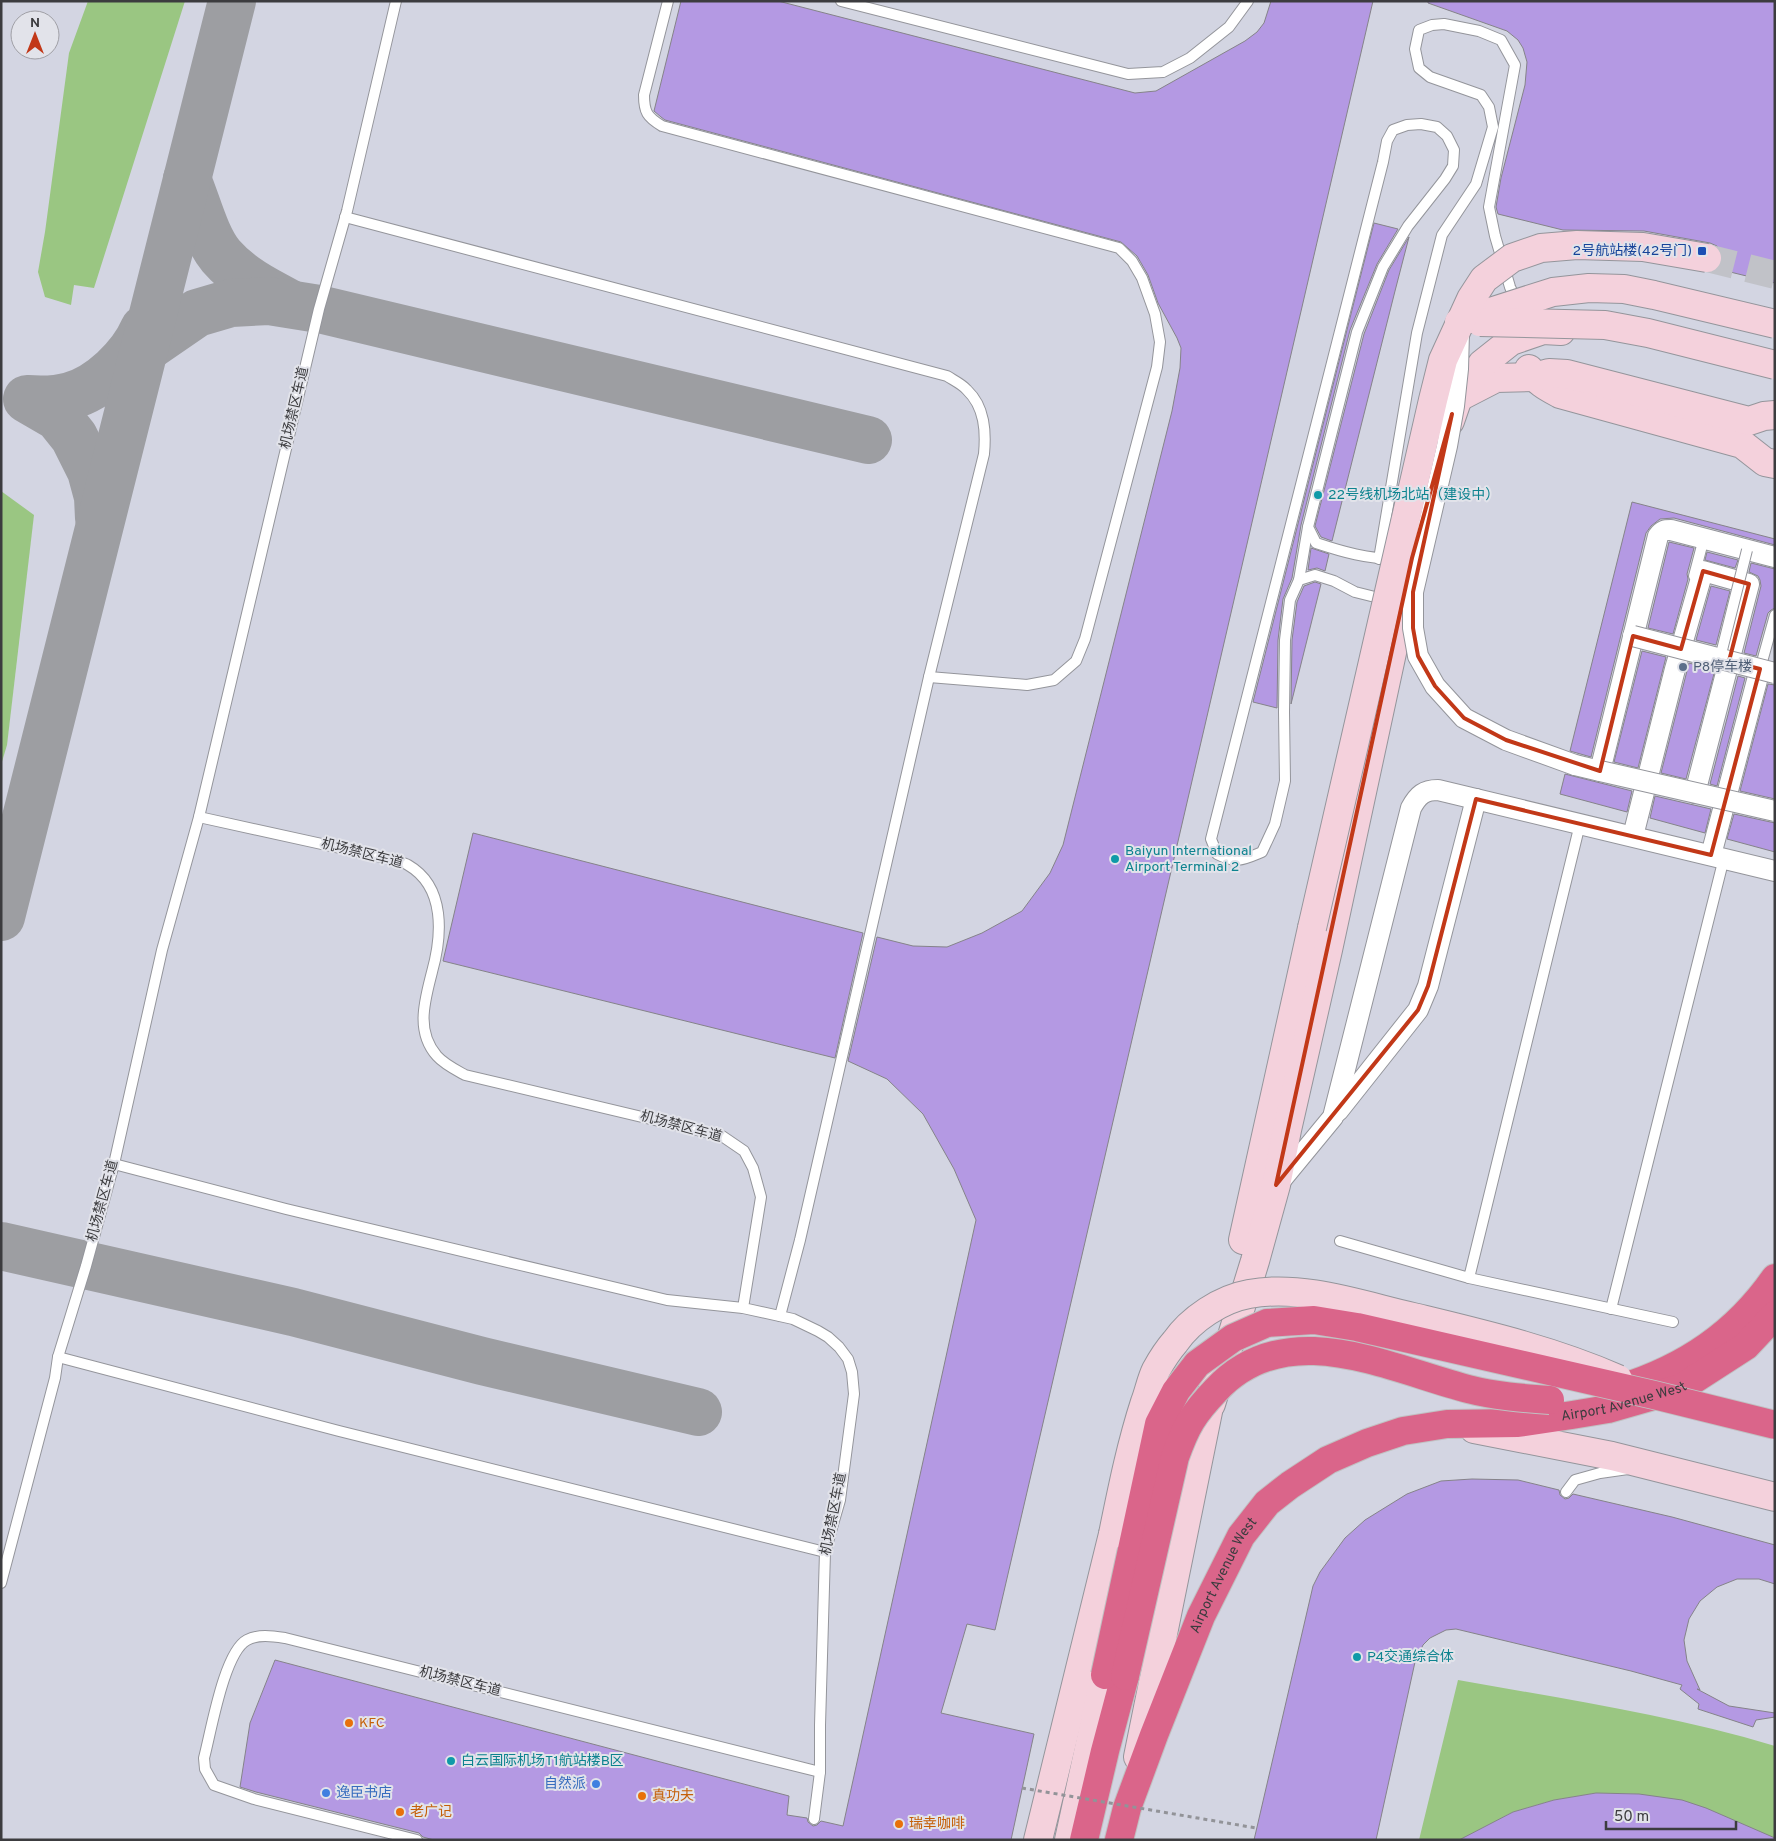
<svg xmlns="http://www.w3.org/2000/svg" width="1776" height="1841" font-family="Overpass,'Noto Sans SC',sans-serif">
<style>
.built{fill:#d3d5e2;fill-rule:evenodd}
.green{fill:#9ac682}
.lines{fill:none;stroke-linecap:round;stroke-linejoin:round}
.taxiway{stroke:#9d9ea2;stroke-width:48}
.building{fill:#b499e3;stroke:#858389}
.secondary-tunnel{stroke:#c1c2c8;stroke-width:28;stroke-dasharray:28 14;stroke-linecap:butt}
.lane-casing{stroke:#94959b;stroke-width:12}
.street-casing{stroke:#94959b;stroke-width:22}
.secondary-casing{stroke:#94959b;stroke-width:30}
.highway-casing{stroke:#c1c1c2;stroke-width:30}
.lane{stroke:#fff;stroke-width:10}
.street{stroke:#fff;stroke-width:20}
.secondary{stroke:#f4d1dc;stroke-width:28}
.highway{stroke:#da658a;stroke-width:28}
.lane-bridge-casing{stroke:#94959b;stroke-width:12;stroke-linecap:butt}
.street-bridge-casing{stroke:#94959b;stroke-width:22;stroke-linecap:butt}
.secondary-bridge-casing{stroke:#94959b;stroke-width:30;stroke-linecap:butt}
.highway-bridge-casing{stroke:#c1c1c2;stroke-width:30;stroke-linecap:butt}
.path-bridge{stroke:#929398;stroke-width:3;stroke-dasharray:4 4;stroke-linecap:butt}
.lane-bridge{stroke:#fff;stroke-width:10}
.street-bridge{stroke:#fff;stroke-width:20}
.secondary-bridge{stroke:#f4d1dc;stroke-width:28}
.highway-bridge{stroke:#da658a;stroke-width:28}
.marked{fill:none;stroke:#c23818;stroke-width:4;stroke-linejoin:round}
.transit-dot{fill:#1a4fb4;stroke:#e2e3ea;stroke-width:2}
.culture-dot{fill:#0f9aa8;stroke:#e2e3ea;stroke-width:2}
.service-dot{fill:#5c6f8a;stroke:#e2e3ea;stroke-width:2}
.food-dot{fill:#e8710a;stroke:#e2e3ea;stroke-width:2}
.shop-dot{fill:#3f7fe0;stroke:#e2e3ea;stroke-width:2}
.labels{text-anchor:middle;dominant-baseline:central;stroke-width:4;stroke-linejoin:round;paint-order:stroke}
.transit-label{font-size:14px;fill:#164399;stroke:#e2e3ea;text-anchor:end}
.street-label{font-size:14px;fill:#3c3c3f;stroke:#e2e3ea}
.culture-label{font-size:14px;fill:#0d838f;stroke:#e2e3ea;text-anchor:start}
.service-label{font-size:14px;fill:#4e5e75;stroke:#e2e3ea;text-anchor:start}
.food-label{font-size:14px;fill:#c56008;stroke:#e2e3ea;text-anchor:start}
.shop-label{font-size:14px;fill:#366cbe;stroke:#e2e3ea;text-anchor:end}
</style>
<rect width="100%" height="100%" fill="#e2e3ea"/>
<path class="built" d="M 1,1 L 1775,1 L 1775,1840 L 1,1840 ZM 20,20 L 50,20 L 50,50 L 20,50 Z"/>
<g class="green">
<path d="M 88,1 L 185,1 L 94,288 L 74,285 L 71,305 L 45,297 L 38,272 L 45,232 L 69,53 Z"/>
<path d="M 1,491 L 34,515 L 7,745 L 1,765 Z"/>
<path d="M 1458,1680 C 1564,1699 1671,1715 1775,1746 L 1775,1840 L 1639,1794 L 1596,1793 L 1554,1800 L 1513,1812 L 1475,1832 L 1483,1840 L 1419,1840 Z"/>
</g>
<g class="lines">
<g class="taxiway">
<path d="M 187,179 C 197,202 205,237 221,256 C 240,278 266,291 291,304"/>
<path d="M 133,357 L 197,313 L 231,303 L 269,301 L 319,309 L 868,440"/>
<path d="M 99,518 L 98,497 L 91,471 L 74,437 L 58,417 L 27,399 C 42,400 56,400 70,396 C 100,388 132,357 144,329"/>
<path d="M 1,917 L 232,1"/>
<path d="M 1,1246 L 293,1312 L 482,1361 L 698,1412"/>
</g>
</g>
<g class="building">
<path d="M 681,1 L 778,1 L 1135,93 L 1156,91 L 1245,41 L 1257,32 L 1264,23 L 1271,1 L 1373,1 L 995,1630 L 967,1624 L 941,1713 L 1034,1734 L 1011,1840 L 434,1840 L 423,1837 L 419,1833 L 256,1792 L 240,1787 L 250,1723 L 275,1660 L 789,1796 L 787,1815 L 807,1818 L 808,1822 L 813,1826 L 817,1825 L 821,1821 L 843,1826 L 976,1220 L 954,1169 L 923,1114 L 887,1079 L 848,1061 L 877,937 L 913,946 L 947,947 L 982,933 L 1022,911 L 1050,873 L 1063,845 L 1172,411 L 1180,368 L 1181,348 L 1177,338 L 1158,303 L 1148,275 L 1137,256 L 1121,242 L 665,120 L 661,117 L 654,111 Z"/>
<path d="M 1428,1 L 1775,1 L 1775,283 L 1718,269 L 1722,261 L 1722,253 L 1717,246 L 1710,243 L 1644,231 L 1563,230 L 1498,214 L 1496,207 L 1501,178 L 1525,85 L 1527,62 L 1523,48 L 1518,40 L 1507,31 L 1428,3 Z"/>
<path d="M 1374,223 L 1398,229 L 1377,264 L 1350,330 L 1301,525 L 1292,578 L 1283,599 L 1278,640 L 1277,708 L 1253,702 Z"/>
<path d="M 1409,237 L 1395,291 L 1332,541 L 1321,537 L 1315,526 L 1364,334 L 1389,270 Z"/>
<path d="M 1632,502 L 1775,539 L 1775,545 L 1674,518 L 1660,519 L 1651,526 L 1646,533 L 1591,757 L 1570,751 Z"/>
<path d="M 1669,542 L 1694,548 L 1687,574 L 1688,579 L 1673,634 L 1648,628 Z"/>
<path d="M 1311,548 L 1329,554 L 1325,571 L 1317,568 L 1308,570 Z"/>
<path d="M 1707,552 L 1738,560 L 1735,568 L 1705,560 Z"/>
<path d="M 1751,563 L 1775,569 L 1775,608 L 1771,610 L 1768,613 L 1756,656 L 1744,653 L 1761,586 L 1760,580 L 1758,576 L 1749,572 Z"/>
<path d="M 1315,582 L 1321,584 L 1291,704 L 1292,640 L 1297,602 L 1304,586 Z"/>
<path d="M 1711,586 L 1730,591 L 1716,645 L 1696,640 Z"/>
<path d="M 1642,651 L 1666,657 L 1638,768 L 1614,762 Z"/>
<path d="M 1689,663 L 1715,670 L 1686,779 L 1661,773 Z"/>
<path d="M 1738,676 L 1745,678 L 1717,786 L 1710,784 Z"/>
<path d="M 1768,684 L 1775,685 L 1775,799 L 1740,791 Z"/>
<path d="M 1565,774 L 1632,791 L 1627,812 L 1560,794 Z"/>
<path d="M 1655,796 L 1711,809 L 1705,833 L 1650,818 Z"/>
<path d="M 1734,814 L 1775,823 L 1775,852 L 1727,839 Z"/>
<path d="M 473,833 L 863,933 L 835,1058 L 443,961 Z"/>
<path d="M 1472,1479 L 1518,1480 L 1559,1490 L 1560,1495 L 1565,1499 L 1569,1498 L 1573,1494 L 1672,1517 L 1775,1545 L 1775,1584 L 1759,1579 L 1737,1579 L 1717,1587 L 1700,1601 L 1689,1619 L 1684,1640 L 1687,1661 L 1700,1690 L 1697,1689 L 1729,1706 L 1775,1713 L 1775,1717 L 1756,1720 L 1753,1727 L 1698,1709 L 1699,1704 L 1680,1689 L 1682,1685 L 1631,1671 L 1456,1629 L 1446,1630 L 1430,1638 L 1423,1645 L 1415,1662 L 1376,1840 L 1254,1840 L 1313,1586 L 1320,1572 L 1345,1538 L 1365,1520 L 1407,1494 L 1441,1481 Z"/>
<path d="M 1596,1793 L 1639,1794 L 1682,1800 L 1706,1808 L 1775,1838 L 1775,1840 L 1459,1840 L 1513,1812 L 1554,1800 Z"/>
</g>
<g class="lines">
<path class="secondary-tunnel" d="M 1707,258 L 1775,275"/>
<defs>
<g id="lane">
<path d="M 668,1 L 644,95 C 644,112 647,117 662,126 L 1119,248 L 1132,261 L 1142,278 L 1155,314 L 1160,342 L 1157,367 L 1085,639 L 1076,661 L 1054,680 L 1027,685 L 929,677"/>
<path d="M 841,1 L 1128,74 L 1163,72 L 1190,58 L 1229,27 L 1248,1"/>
<path d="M 345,217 L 947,376 C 953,380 962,384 967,390 C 985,407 986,432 984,454 L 929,677 L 800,1240 L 780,1316"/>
<path d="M 1379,559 L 1417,333 L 1442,235 L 1476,184 L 1493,127 L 1489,107 L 1481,95 L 1430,77 L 1419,68 L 1415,49 L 1419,30 L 1432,25 L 1444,24 L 1479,31 L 1501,40 L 1515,65 L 1489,207 L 1495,236 L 1510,287 L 1517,303"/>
<path d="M 1694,576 L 1704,538"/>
<path d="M 1299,580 L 1308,527"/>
<path d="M 1387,600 L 1355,592 L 1334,581 L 1315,575 L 1299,580 L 1290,600 L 1285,640 L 1284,712 L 1285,781 L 1275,824 L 1262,852 C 1243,860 1236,864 1217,854 L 1211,839 L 1383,162 L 1387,141 L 1393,130 L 1407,125 L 1421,124 L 1437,127 L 1447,136 L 1454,150 L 1453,166 L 1445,179 L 1408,226 L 1383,267 L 1357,332 L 1308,527 L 1316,543 C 1343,552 1368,559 1396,559"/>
<path d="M 1760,669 L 1775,615"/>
<path d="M 199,817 L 390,859 C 396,861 403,862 408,865 C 446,887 442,936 432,972 C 425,1000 415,1031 437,1056 C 444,1064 456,1070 465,1075 L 722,1136 L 744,1151 L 753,1168 L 761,1197 L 743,1308 L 793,1319 L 818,1331 L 828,1337 L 839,1347 L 848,1359 L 852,1372 L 854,1394 L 840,1500 L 825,1552 L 820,1725 L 820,1772 L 285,1638 C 272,1636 258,1634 247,1640 C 224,1652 211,1732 204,1758 L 205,1769 L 214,1785 L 254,1799 L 417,1840"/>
<path d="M 114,1164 L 286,1209 L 667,1300 L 743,1308"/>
<path d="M 1340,1241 L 1469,1278 L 1580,824"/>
<path d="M 1469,1278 L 1673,1322"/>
<path d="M 1611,1309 L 1724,858"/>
<path d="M 58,1357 L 339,1431 L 825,1552"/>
<path d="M 1566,1492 L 1575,1480 L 1600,1473 L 1628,1469"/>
<path d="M 1,1583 L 55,1378 L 58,1357 L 86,1266 L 114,1164 L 162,950 L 199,817 L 319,309 L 347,211 L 396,1"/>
<path d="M 814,1819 L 820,1772"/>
</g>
<g id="street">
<path d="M 1575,765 L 1600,771 L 1658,536 C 1662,530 1665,530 1671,530 L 1775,557"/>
<path d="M 1633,836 L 1675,669 L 1703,571 L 1749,584 L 1695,793"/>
<path d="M 1711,855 L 1760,669"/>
<path d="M 1338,1111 L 1418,1010 L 1428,986 L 1476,799"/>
<path d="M 1277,1185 L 1333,1117 L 1411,808 C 1418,795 1424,790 1438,790 L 1775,871"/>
</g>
<g id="secondary">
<path d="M 1529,369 C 1537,382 1547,387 1560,394 L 1742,444 L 1765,462 L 1775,464"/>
<path d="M 1463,395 L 1496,378 L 1534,377 L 1549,373 L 1567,374 L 1749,421 L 1764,416 L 1775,415"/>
<path d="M 1450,421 L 1458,398 L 1482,364 L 1511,341 L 1543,330 L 1561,331"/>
<path d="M 1243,1240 L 1312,928"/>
<path d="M 1211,1404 L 1255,1261 L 1276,1185 L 1287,1130 L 1328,950 L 1410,569"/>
<path d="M 1474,1429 L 1612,1456 L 1775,1497"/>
<path d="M 1138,1757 L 1213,1387"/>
<path d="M 1038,1840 L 1113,1534"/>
<path d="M 1069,1840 L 1105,1675"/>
</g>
<g id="highway">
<path d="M 1621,1388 C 1685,1368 1736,1334 1775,1278"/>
<path d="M 1084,1840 L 1105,1751 L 1125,1676"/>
<path id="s1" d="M 1119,1840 L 1127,1808 L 1154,1735 L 1201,1616 L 1241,1536 L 1267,1503 L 1290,1485 L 1328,1460 L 1367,1443 L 1403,1431 L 1447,1424 L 1518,1423 L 1572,1415 L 1608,1409 L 1681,1388 L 1746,1346 L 1775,1315"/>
</g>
</defs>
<use href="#lane" class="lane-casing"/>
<use href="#street" class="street-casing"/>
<use href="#secondary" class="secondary-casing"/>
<use href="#highway" class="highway-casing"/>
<use href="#lane" class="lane"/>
<use href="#street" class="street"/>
<use href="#secondary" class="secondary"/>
<use href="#highway" class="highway"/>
<defs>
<path id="lane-bridge" d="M 1720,658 L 1747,550"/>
<g id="street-bridge">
<path d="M 1459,332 L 1458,369 L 1454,406 L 1447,446 L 1413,592 L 1413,628 L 1418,656 L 1435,686 L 1464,718 L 1506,740 L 1575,765"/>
<path d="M 1633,636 L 1775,673"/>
<path d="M 1600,771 L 1775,811"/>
</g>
<g id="secondary-bridge">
<path d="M 1459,322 L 1553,292 L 1589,288 L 1624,289 L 1654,295 L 1775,324"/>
<path d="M 1480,322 L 1605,325 L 1648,333 L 1775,365"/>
<path d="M 1312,928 L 1433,400 L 1443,360 L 1471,299 L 1484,279 L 1512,258 L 1541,248 L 1577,245 L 1643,247 L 1707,258"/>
<path d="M 1113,1534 C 1122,1490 1131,1445 1145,1402 C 1149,1392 1151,1380 1156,1370 C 1161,1361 1168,1350 1175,1342 C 1191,1319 1221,1299 1249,1294 C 1302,1284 1361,1305 1413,1317 C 1483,1334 1552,1350 1618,1379"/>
</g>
<g id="highway-bridge">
<path d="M 1105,1675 L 1159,1424 L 1176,1391 L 1197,1364 L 1233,1338 L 1267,1323 L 1314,1320 L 1357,1327 L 1654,1395 L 1775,1425"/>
<path d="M 1125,1676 L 1175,1457 C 1186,1426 1193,1414 1216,1390 C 1286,1315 1385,1367 1468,1389 C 1495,1396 1522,1398 1550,1400"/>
</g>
</defs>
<use href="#lane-bridge" class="lane-bridge-casing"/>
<use href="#street-bridge" class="street-bridge-casing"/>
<use href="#secondary-bridge" class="secondary-bridge-casing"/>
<use href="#highway-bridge" class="highway-bridge-casing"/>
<path class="path-bridge" d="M 1022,1788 L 1256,1828"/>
<use href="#lane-bridge" class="lane-bridge"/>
<use href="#street-bridge" class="street-bridge"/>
<use href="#secondary-bridge" class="secondary-bridge"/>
<use href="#highway-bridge" class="highway-bridge"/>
</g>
<path class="marked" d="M 1452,414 L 1413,592 L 1413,628 L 1418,656 L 1435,686 L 1464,718 L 1506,740 L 1600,771 L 1633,636 L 1681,649 L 1703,571 L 1749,584 L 1729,661 L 1760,669 L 1711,855 L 1476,799 L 1428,986 L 1418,1010 L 1276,1185 L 1412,558 Z"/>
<rect class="transit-dot" x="1697" y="246" width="10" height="10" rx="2.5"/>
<g class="culture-dot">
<circle cx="1318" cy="495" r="5"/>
<circle cx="1115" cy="859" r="5"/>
<circle cx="1357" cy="1657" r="5"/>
<circle cx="451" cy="1761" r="5"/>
</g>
<circle class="service-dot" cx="1683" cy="667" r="5"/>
<g class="food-dot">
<circle cx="349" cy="1723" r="5"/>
<circle cx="642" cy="1796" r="5"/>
<circle cx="400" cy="1812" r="5"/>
<circle cx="899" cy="1824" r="5"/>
</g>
<g class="shop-dot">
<circle cx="596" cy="1784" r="5"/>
<circle cx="326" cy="1793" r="5"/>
</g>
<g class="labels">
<g class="transit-label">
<text x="1692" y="251">2号航站楼(42号门)</text>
</g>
<g class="street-label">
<text transform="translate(295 408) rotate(-77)">机场禁区车道</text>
<text transform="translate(362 854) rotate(14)">机场禁区车道</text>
<text transform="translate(681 1127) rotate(15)">机场禁区车道</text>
<text transform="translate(103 1201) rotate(-75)">机场禁区车道</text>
<text stroke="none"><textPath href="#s1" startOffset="749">Airport Avenue West</textPath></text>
<text transform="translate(834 1514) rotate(-79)">机场禁区车道</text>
<text stroke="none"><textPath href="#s1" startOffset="285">Airport Avenue West</textPath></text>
<text transform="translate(460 1682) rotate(14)">机场禁区车道</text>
</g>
<g class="culture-label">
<text x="1328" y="495">22号线机场北站（建设中）</text>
<text x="1125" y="851">Baiyun International<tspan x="1125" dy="16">Airport Terminal 2</tspan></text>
<text x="1367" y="1657">P4交通综合体</text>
<text x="461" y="1761">白云国际机场T1航站楼B区</text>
</g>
<g class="service-label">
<text x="1693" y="667">P8停车楼</text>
</g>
<g class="food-label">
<text x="359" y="1723">KFC</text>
<text x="652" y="1796">真功夫</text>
<text x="410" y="1812">老广记</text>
<text x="909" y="1824">瑞幸咖啡</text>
</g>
<g class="shop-label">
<text x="586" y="1784">自然派</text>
<text x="336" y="1793" text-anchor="start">逸臣书店</text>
</g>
</g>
<rect width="1776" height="1841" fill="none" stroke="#3c3c3f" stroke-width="5"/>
<g transform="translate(35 35)"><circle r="24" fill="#e2e3ea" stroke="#a0a0a6"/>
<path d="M0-4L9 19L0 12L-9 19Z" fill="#c23818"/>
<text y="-8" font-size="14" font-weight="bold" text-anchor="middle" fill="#3c3c3f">N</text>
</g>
<path d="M1606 1821v8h130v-8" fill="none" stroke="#3c3c3f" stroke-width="2.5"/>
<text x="1614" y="1821" font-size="15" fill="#3c3c3f" stroke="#e2e3ea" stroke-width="4" paint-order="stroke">50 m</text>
</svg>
